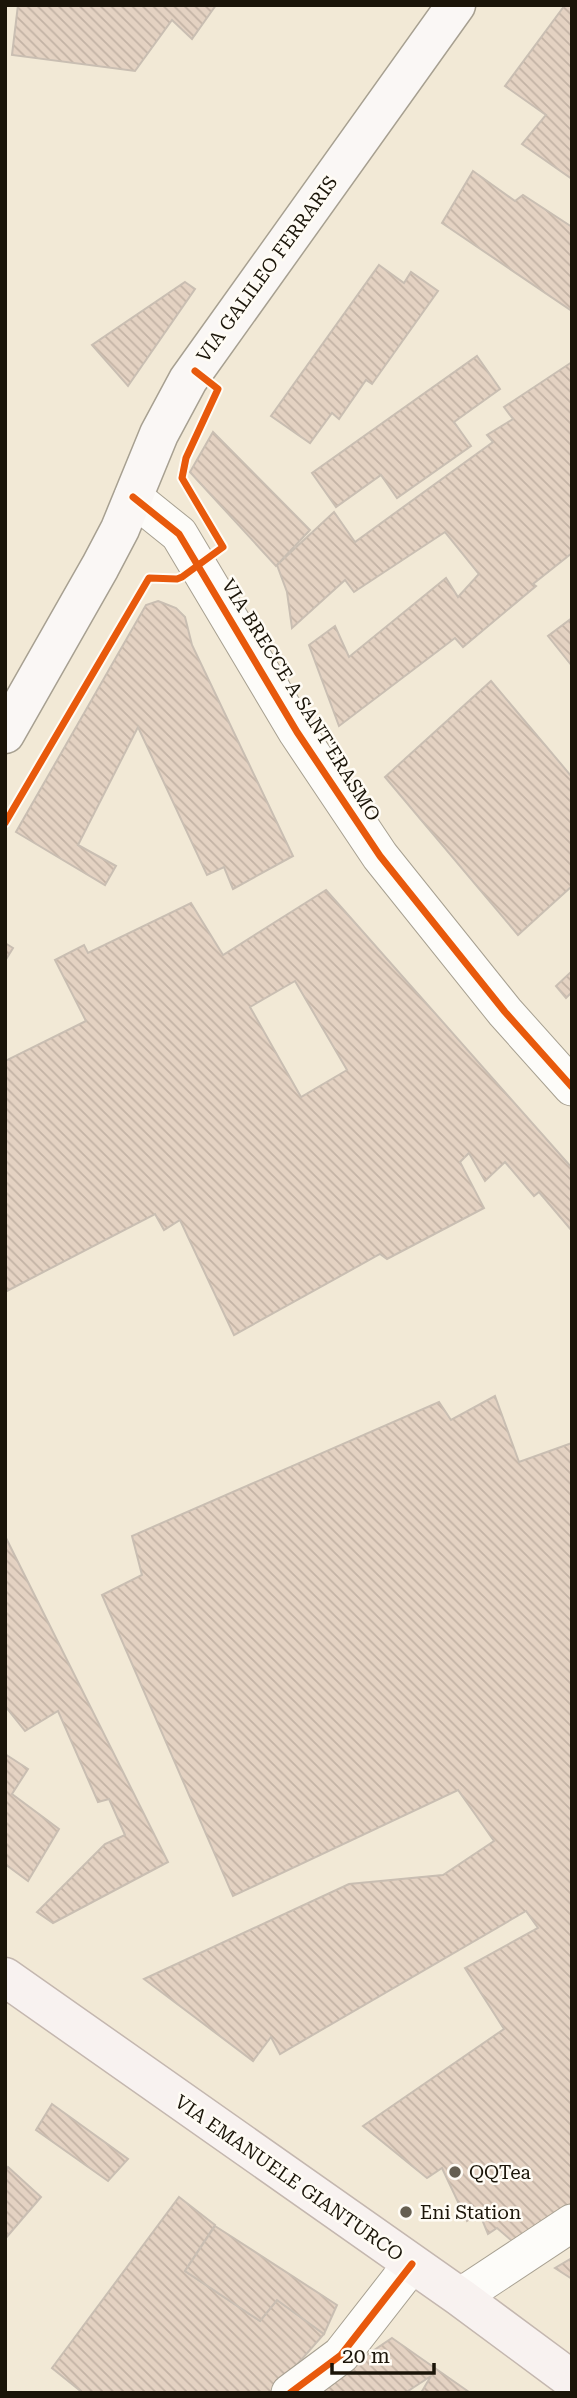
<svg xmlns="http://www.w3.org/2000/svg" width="577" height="2398" font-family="'Roboto Serif',serif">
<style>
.building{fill:url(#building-back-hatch);stroke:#c9beb2;stroke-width:2;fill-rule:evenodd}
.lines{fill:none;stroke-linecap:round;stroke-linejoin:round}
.minor-casing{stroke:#a7a091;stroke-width:39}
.secondary-casing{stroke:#a7a091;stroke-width:41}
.primary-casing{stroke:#c4b7af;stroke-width:41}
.minor{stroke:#fdfcf9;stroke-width:37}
.secondary{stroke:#faf7f5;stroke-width:38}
.primary{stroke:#f8f2f0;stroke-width:38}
.cycleway-casing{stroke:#fffcf5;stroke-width:11}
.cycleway{stroke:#e8590c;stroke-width:7}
.poi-dot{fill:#665f51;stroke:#fffcf5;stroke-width:2.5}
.labels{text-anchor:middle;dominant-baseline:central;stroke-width:5;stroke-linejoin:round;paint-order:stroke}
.street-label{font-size:19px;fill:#1b1509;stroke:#fffcf5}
.poi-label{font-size:19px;fill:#1b1509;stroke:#fffcf5;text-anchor:start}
</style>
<defs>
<pattern id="building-back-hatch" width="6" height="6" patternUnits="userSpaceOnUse" patternTransform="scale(1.75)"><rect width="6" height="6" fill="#e4d2c2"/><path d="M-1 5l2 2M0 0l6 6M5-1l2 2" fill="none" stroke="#c3b3a5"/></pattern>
</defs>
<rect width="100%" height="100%" fill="#f2e9d6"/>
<g class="building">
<path d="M 18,5 L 216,5 L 192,39 L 172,20 L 135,71 L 12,55 Z"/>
<path d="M 565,5 L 572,5 L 572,179 L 522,144 L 546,115 L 505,86 Z"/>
<path d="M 473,171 L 515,201 L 523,195 L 572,227 L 572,311 L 442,223 Z"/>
<path d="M 379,265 L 404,283 L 411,272 L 438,291 L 372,384 L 366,380 L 339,419 L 332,413 L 310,443 L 271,416 Z"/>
<path d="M 185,282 L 195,289 L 128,386 L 92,345 Z"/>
<path d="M 477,356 L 500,389 L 454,422 L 471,446 L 397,498 L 381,475 L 336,507 L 312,473 Z"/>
<path d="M 572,362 L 572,553 L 533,584 L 536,586 L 463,647 L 455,638 L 339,726 L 309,645 L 335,626 L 349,657 L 446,578 L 458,597 L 479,574 L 445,532 L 354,592 L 345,580 L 292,628 L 287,592 L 277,565 L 334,512 L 355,542 L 493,442 L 487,435 L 513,419 L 504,407 Z"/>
<path d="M 213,432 L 310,530 L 276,566 L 190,472 Z"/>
<path d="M 158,601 L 176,608 L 185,617 L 192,645 L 293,856 L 233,889 L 224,867 L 207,875 L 138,727 L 78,845 L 116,866 L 105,885 L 16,832 L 146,605 Z"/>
<path d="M 572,618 L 572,666 L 548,636 Z"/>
<path d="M 491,681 L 572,777 L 572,886 L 518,935 L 385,777 Z"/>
<path d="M 326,890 L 572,1168 L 572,1231 L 539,1192 L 534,1196 L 505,1162 L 485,1181 L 469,1153 L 460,1162 L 484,1208 L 387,1259 L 380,1254 L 234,1335 L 180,1220 L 164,1230 L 155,1214 L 5,1292 L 5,1061 L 86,1021 L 55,960 L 84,945 L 88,953 L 191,903 L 223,955 ZM 295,981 L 347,1070 L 301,1097 L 250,1007 Z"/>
<path d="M 5,943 L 13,948 L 5,961 Z"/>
<path d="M 572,971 L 572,992 L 566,998 L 556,986 Z"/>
<path d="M 495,1396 L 519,1462 L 572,1443 L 572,2203 L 512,2241 L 497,2228 L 488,2234 L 479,2212 L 467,2221 L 442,2168 L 427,2178 L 363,2126 L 504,2029 L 465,1968 L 538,1928 L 526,1911 L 280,2054 L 271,2037 L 253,2061 L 144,1979 L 349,1884 L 443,1875 L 494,1841 L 458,1790 L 233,1896 L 102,1595 L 142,1575 L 132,1536 L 439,1402 L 451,1420 Z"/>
<path d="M 5,1536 L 168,1862 L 53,1923 L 37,1912 L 105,1844 L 125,1835 L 109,1799 L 98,1802 L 58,1711 L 25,1731 L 5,1706 Z"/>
<path d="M 5,1754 L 28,1769 L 12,1794 L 59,1829 L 28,1881 L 5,1864 Z"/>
<path d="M 52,2104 L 128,2159 L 108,2181 L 36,2130 Z"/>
<path d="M 8,2167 L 41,2197 L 5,2239 L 5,2172 Z"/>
<path d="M 179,2197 L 215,2225 L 185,2271 L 260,2321 L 277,2300 L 324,2334 L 272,2393 L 83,2393 L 52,2368 Z"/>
<path d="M 215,2226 L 337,2305 L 324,2334 L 277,2300 L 260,2321 L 185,2271 Z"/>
<path d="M 572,2258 L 572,2279 L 555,2268 Z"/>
<path d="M 392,2338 L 469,2392 L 421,2393 L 431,2376 L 405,2393 L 311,2393 Z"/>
</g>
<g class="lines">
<defs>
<g id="minor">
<path d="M 133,497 L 179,534 L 297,732 L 380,856 L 505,1012 L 572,1087"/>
<path d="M 460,2297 L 572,2223"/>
<path d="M 290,2393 L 341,2355 L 412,2264"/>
</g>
<path id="secondary" d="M 5,734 L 100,567 L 120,529 L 159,434 L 188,380 L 456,5"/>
<path id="primary" d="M 5,1977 L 460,2297 L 572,2380"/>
</defs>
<use href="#minor" class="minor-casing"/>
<use href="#secondary" class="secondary-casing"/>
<use href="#primary" class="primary-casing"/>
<use href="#minor" class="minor"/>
<use href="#secondary" class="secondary"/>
<use href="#primary" class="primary"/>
<defs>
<g id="cycleway">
<path d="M 133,497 L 179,534 L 297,732 L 380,856 L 505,1012 L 572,1087"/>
<path d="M 5,823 L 149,578 L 177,579 L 182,577 L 223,547 L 182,478 L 186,458 L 218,389 L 195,371"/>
<path d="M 290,2393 L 341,2355 L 412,2264"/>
</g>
</defs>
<use href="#cycleway" class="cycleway-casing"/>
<use href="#cycleway" class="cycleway"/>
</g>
<g class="poi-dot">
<circle cx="455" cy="2172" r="7"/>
<circle cx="406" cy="2212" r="7"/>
</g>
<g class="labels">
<g class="street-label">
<text transform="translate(267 269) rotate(-54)">VIA GALILEO FERRARIS</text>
<text transform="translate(301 700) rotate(58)">VIA BRECCE A SANT'ERASMO</text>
<text transform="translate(289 2178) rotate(35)">VIA EMANUELE GIANTURCO</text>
</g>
<g class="poi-label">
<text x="469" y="2172">QQTea</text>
<text x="420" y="2212">Eni Station</text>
</g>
</g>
<rect width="577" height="2398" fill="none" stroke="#1b1509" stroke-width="14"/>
<path d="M332 2363v10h102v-10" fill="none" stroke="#1b1509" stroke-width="3.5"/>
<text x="342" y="2363" font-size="21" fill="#1b1509" stroke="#fffcf5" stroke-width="5" paint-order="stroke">20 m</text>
</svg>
